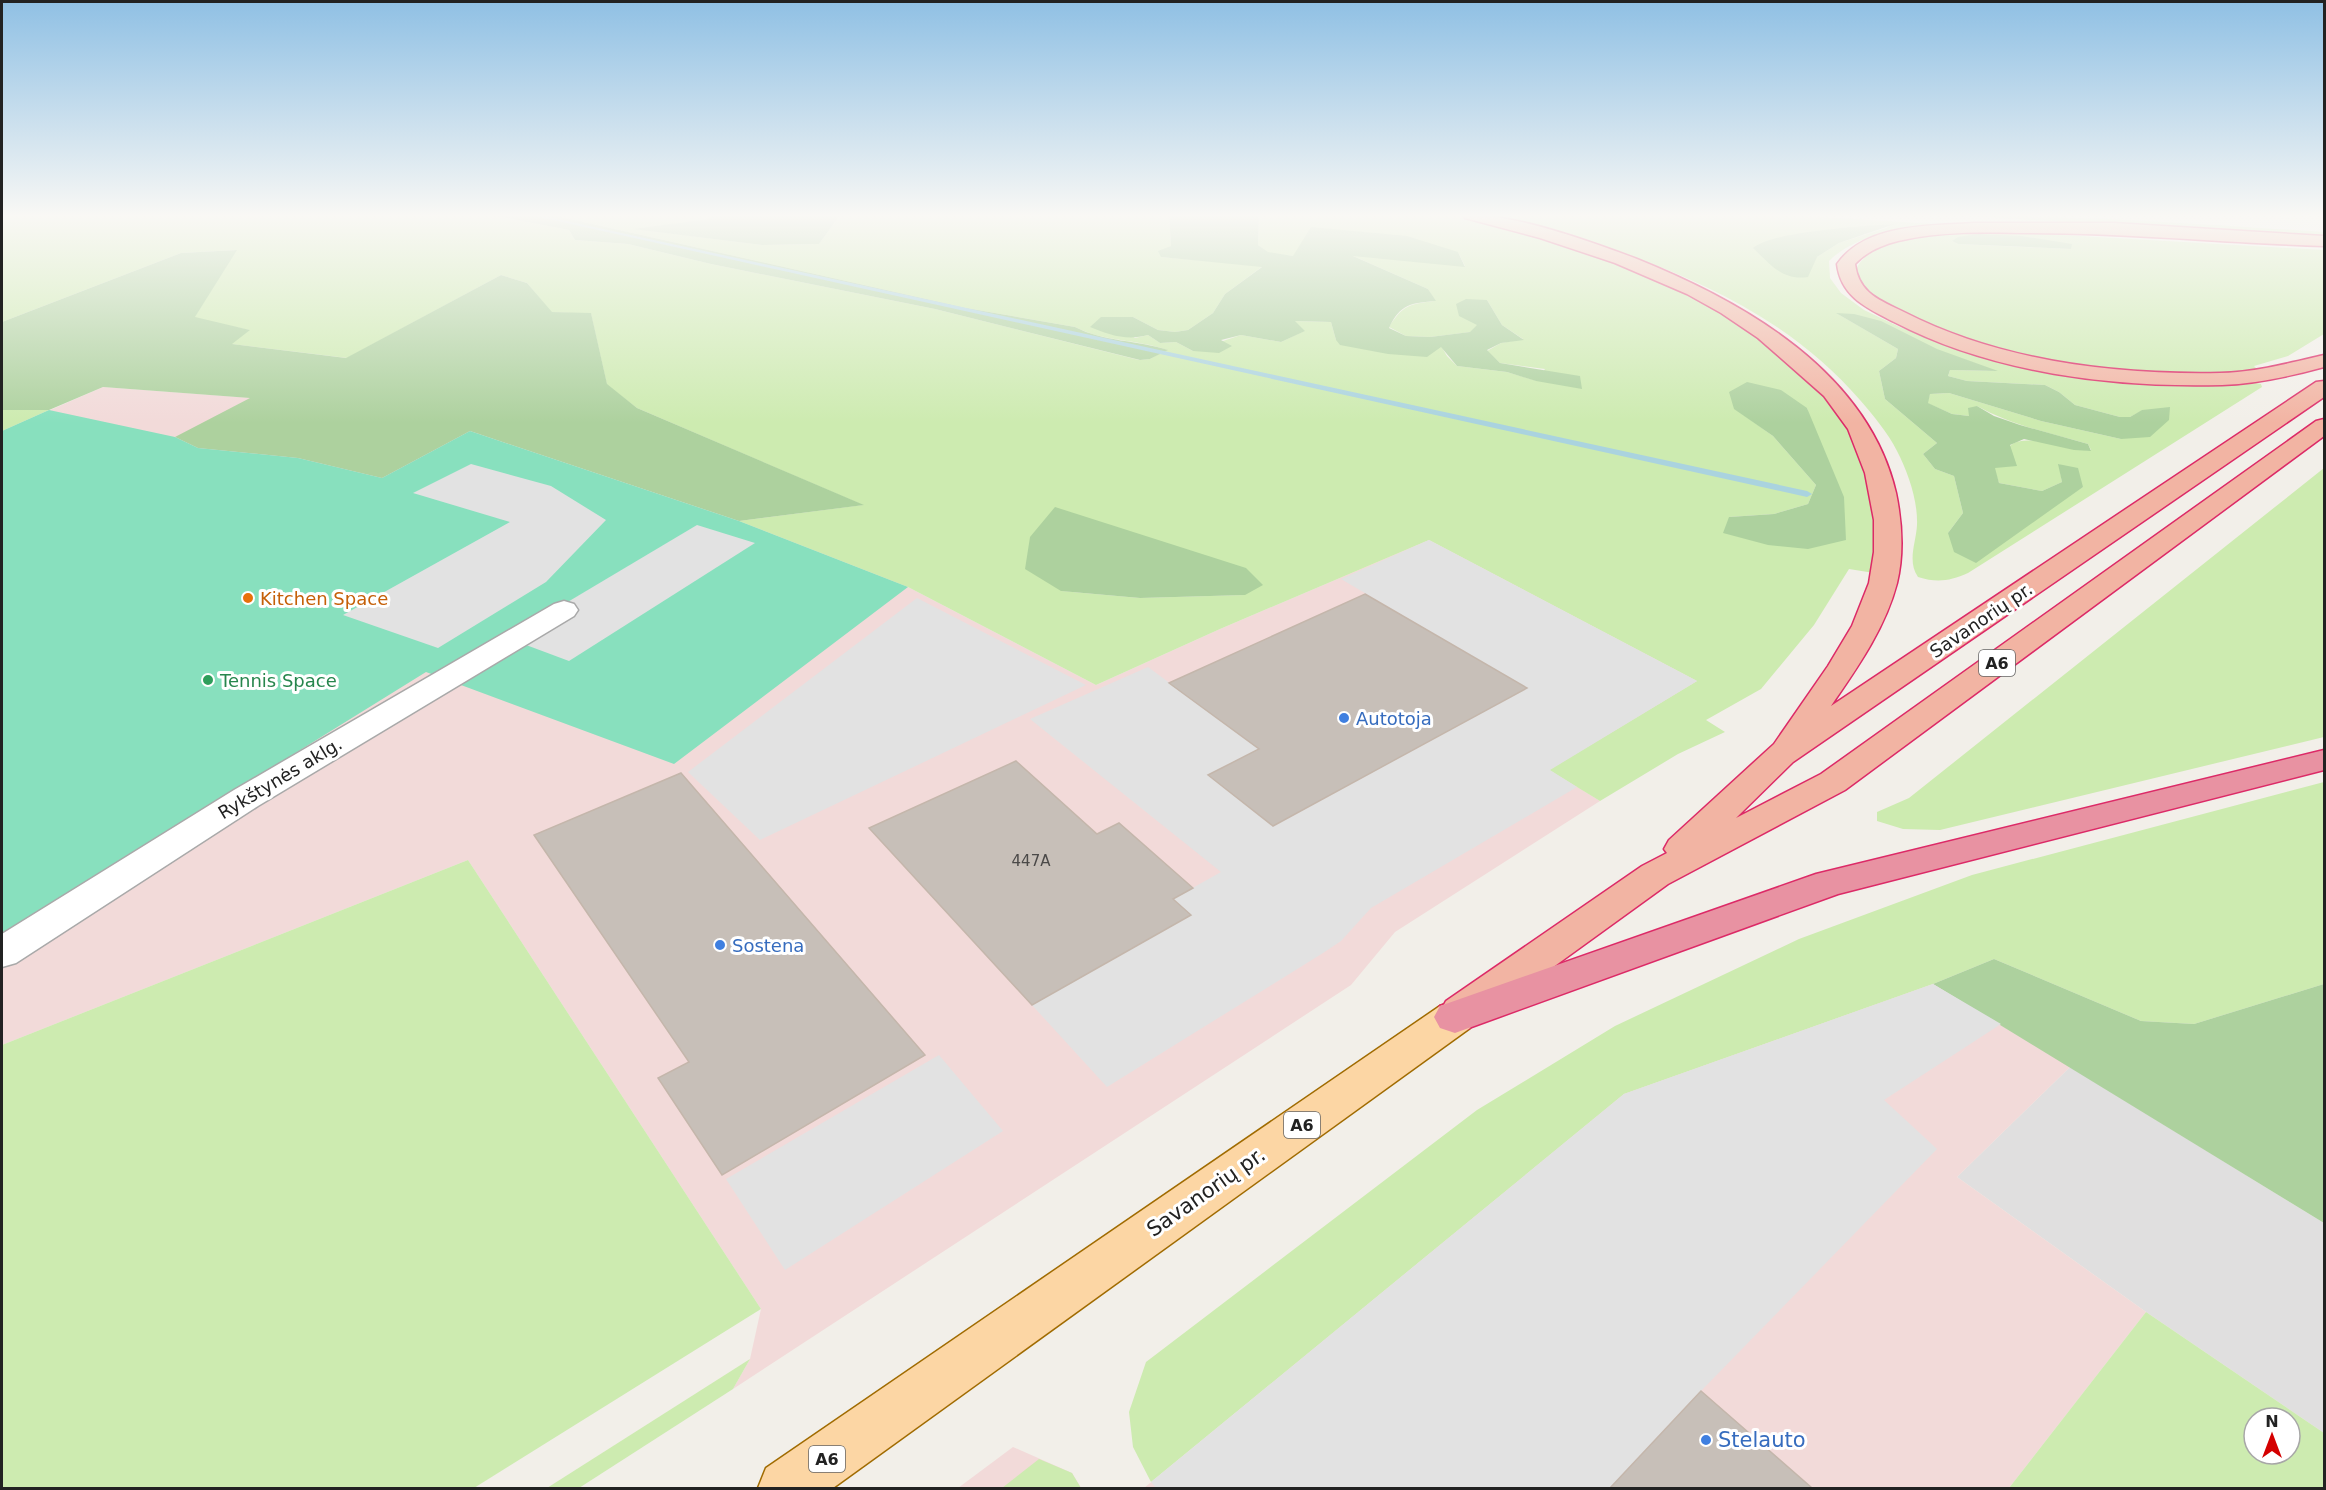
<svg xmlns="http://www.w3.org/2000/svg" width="2326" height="1490" font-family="'DejaVu Sans',sans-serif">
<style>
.residential{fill:#e0dfdf}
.commercial{fill:#f2dad9}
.grass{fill:#cdebb0;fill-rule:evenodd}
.forest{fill:#add19e}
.pitch{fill:#88e0be}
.parking{fill:#e2e2e2}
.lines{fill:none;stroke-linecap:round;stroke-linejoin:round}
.stream{fill:#aad3df;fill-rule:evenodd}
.building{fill:#c7bfb8;stroke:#c4b6ab;stroke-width:1.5}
.minor-casing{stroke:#a9a9a9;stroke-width:3}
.primary-casing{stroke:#a06b00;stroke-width:3}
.trunk-casing{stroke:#dc2a67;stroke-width:3}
.motorway-casing{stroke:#dc2a67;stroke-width:3}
.minor{fill:#fff;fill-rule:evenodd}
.primary{fill:#fcd6a4;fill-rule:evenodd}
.trunk{fill:#f2b4a3;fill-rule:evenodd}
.motorway{fill:#e892a2;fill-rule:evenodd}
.food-dot{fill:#e8710a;stroke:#fff;stroke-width:2}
.leisure-dot{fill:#2e9e5b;stroke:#fff;stroke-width:2}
.shop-dot{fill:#3f7fe0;stroke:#fff;stroke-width:2}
.labels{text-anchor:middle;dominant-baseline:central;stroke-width:6;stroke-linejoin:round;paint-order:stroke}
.number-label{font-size:15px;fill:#4b4948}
.shield{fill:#fff;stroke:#646464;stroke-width:1.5}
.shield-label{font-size:16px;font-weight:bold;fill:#222}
.food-label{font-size:18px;fill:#c56008;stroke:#fff;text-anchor:start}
.street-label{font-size:18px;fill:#222;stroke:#fff}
.leisure-label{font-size:18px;fill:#27864d;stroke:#fff;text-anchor:start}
.shop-label{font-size:18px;fill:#366cbe;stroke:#fff;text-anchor:start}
.near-street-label{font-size:21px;fill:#222;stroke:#fff}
.near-shop-label{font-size:21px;fill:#366cbe;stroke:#fff;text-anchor:start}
</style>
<rect width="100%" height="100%" fill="#f2efe9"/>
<path class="residential" d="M 2070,1067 L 2324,1223 L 2324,1433 L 2146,1312 L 1957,1177 Z"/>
<g class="commercial">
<path d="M 103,387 L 252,398 L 175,438 L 470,431 L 739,521 L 908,587 L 1096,685 L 1220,629 L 1429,540 L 1697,681 L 1550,770 L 1600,801 L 1395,932 L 1351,985 L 733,1389 L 750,1359 L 761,1309 L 468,860 L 2,1045 L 2,431 Z"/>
<path d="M 1933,984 L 2070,1067 L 1957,1177 L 2146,1312 L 2009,1488 L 1144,1488 L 1624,1094 Z"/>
<path d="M 1013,1447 L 1072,1473 L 1081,1488 L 958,1488 Z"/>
</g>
<g class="grass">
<path d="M 2,215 L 491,215 L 569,230 L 575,240 L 628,244 L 711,264 L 935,309 L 1139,360 L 1150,359 L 1167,350 C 1137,339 1104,342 1075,327 L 966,308 L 557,216 L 712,215 L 708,219 L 636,229 L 762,245 L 819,244 L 840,215 L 1169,215 L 1171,246 L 1161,257 L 1263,266 L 1225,294 L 1213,313 L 1188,330 L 1175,332 L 1158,330 L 1133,317 L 1101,317 L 1135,338 L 1148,335 L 1160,343 L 1176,342 L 1193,351 L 1241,335 L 1281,342 L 1304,331 L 1294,321 L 1331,322 L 1336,340 L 1441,346 L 1447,356 L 1457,366 L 1507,372 L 1537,381 L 1545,369 L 1500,363 L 1487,351 L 1501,343 L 1523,339 L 1502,325 L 1487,300 L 1478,325 L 1471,332 L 1430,337 L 1406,336 L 1389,327 C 1403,305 1409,304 1435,301 L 1428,289 L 1351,255 L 1465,266 L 1458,252 L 1293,256 L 1268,253 L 1258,245 L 1259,215 L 1456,215 L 1518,230 L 1639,271 L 1692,295 L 1749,330 L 1813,380 L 1859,442 L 1876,499 L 1874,573 L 1849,569 L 1814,625 L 1761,689 L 1706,720 L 1725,732 L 1678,754 L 1600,801 L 1549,770 L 1697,681 L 1429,540 L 1220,629 L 1096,685 L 908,587 L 739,521 L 863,505 L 637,408 L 607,385 L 591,314 L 551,312 L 527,283 L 501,275 L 347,358 L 231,344 L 249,330 L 194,318 L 236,250 L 181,253 L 2,322 ZM 1807,408 L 1846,540 L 1729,517 L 1774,514 L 1808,504 L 1816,485 L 1773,436 L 1735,409 ZM 1061,591 L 1245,595 L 1140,598 Z"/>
<path d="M 1493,215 L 1789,215 L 1952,225 C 1910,230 1860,230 1829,261 L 1830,278 L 1841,293 L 1864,310 L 1902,328 L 1950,346 L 1998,360 L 2125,382 L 2180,386 L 2256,383 L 2261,384 L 2262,387 L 1968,573 C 1950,581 1937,583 1918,577 C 1907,561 1916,543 1917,525 C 1918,501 1908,472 1897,451 C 1888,433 1873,415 1860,400 C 1768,293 1625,249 1493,215 ZM 1893,224 L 1886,228 L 1839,243 L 1817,257 L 1813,232 ZM 1838,314 L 1996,371 L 1950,370 L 1948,376 L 1967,381 L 2045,385 L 2059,392 L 2075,405 L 2120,417 L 2130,417 L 2143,410 L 2121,439 L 2041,421 L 1949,393 L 1930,394 L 1927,403 L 1952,414 L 1969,416 L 1977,406 C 2011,425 2050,433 2088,444 L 2091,450 C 2068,452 2029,432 2011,445 C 2004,450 1999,461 1994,468 L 1999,483 L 2042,491 L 2062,482 L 2059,464 L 2083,487 L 1948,533 L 1963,513 L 1954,476 L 1935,469 L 1923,454 L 1937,443 L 1885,399 L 1879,371 L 1896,358 L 1898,349 Z"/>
<path d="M 1950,215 C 2075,215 2200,224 2324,232 L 2324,237 Z"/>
<path d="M 2010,232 L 2324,250 L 2324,334 L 2288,356 L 2254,366 L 2260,372 C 2143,379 2015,370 1909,316 C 1886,304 1866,297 1855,272 C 1872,227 1969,233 2010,232 ZM 2022,236 L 2071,245 L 2070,249 L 1958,244 L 1952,241 Z"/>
<path d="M 2,410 L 49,410 L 2,431 Z"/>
<path d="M 2324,468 L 2324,737 L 1940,830 L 1903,829 L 1877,821 L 1877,812 L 1909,798 Z"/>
<path d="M 2324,782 L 2324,984 L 2194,1024 L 2141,1021 L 1994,959 L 1933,984 L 1624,1094 L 1151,1482 L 1133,1447 L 1129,1412 L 1146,1362 L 1477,1110 L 1615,1026 L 1799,939 L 1972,875 Z"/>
<path d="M 468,860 L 761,1309 L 474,1488 L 2,1488 L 2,1045 Z"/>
<path d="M 2146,1312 L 2324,1433 L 2324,1488 L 2009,1488 ZM 2254,1418 L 2290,1418 L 2290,1454 L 2254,1454 Z"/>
<path d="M 750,1359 L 733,1389 L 579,1488 L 547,1488 Z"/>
<path d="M 1039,1459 L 1072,1473 L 1081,1488 L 1002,1488 Z"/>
</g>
<g class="forest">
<path d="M 491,215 L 558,215 L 557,216 L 966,308 L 1075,327 C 1104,342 1137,340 1168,350 L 1150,359 L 1140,360 L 935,309 L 711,264 L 628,244 L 575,240 L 569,230 Z"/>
<path d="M 712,215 L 840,215 L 819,244 L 762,245 L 633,229 L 708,219 Z"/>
<path d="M 1169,215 L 1259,215 L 1258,245 L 1268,252 L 1293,256 L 1311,227 L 1407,236 L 1458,252 L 1465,267 L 1353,256 L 1428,289 L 1436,301 C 1411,303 1400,304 1389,328 L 1406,336 L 1430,337 L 1470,332 L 1477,325 L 1459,316 L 1456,304 L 1466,299 L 1487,300 L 1502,325 L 1524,340 L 1501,343 L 1487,350 L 1500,363 L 1580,376 L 1582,389 L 1536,381 L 1507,372 L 1457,366 L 1441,347 L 1427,357 L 1388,354 L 1340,345 L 1336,340 L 1331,322 L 1295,321 L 1305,331 L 1281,342 L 1241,335 L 1221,340 L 1232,346 L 1219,353 L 1193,351 L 1176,342 L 1160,343 L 1148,335 C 1127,341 1109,335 1090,327 L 1101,317 L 1133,317 L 1158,330 L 1175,332 L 1188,330 L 1213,313 L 1225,294 L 1262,267 L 1161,257 L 1158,251 L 1171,246 Z"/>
<path d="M 1895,224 L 1839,243 L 1817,257 L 1808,277 C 1782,281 1770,264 1753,248 C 1773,231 1866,226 1895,224 Z"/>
<path d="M 1978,234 L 2022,236 L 2072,244 L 2071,249 L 1958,244 L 1952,241 L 1958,237 Z"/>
<path d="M 237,250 L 195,317 L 250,330 L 232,344 L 346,358 L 501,275 L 527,283 L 552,312 L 591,313 L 607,384 L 637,408 L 864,505 L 739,521 L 470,431 L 382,478 L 298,458 L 198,448 L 175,437 L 250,398 L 103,387 L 49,410 L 2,410 L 2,322 L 181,253 Z"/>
<path d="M 1836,313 L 1854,314 L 1881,321 L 1937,349 L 1998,371 L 1950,370 L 1948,376 L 1967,381 L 2045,385 L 2059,392 L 2075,405 L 2120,417 L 2130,417 L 2142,410 L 2170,407 L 2169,420 L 2150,437 L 2121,439 L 2041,421 L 1949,393 L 1930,394 L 1928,403 L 1952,414 L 1969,416 L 1968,408 L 1977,406 L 1994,416 L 2020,425 L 2088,444 L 2091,451 L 2074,450 L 2024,439 L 2010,445 L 2017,466 L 1995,468 L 1999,483 L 2042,491 L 2062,482 L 2058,464 L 2078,468 L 2083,487 L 1976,563 L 1954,552 L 1948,533 L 1963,513 L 1954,476 L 1935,469 L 1923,454 L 1937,443 L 1885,399 L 1879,371 L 1896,358 L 1898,349 Z"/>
<path d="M 1747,382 L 1781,390 L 1807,408 L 1844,497 L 1846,540 L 1808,549 L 1768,545 L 1723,533 L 1729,517 L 1774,514 L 1808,504 L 1816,485 L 1773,436 L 1734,409 L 1729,392 Z"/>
<path d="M 1055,507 L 1246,568 L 1263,585 L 1245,595 L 1140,598 L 1061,591 L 1025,569 L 1030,537 Z"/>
<path d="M 1994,959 L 2141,1021 L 2194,1024 L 2324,984 L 2324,1223 L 1933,984 Z"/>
</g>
<path class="pitch" d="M 49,410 L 175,437 L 198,448 L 298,458 L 382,478 L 470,431 L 739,521 L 908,587 L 674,764 L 426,672 L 2,935 L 2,431 Z"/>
<g class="parking">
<path d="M 471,464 L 551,486 L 606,520 L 546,582 L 438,648 L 343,615 L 510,522 L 413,493 Z"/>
<path d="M 697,525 L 755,543 L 569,661 L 507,638 Z"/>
<path d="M 1429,540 L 1697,681 L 1550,770 L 1577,787 L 1371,908 L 1341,941 L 1323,953 L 1107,1087 L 1032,1005 L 1191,915 L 1173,899 L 1221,872 L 1030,719 L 1148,667 L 1259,749 L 1208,775 L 1274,826 L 1526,688 L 1341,579 Z"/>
<path d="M 917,598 L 1086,685 L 760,840 L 688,772 Z"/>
<path d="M 1933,984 L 2001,1024 L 1884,1100 L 1937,1149 L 1701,1391 L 1610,1488 L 1156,1488 L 1151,1482 L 1624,1094 Z"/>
<path d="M 939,1055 L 1003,1131 L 785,1270 L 726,1179 Z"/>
</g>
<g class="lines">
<path class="stream" d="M 530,215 L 539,215 L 1807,491 L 1812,494 L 1807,497 Z"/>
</g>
<g class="building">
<path d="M 1365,594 L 1527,688 L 1273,826 L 1208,775 L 1259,749 L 1169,683 Z"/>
<path d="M 1016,761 L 1097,834 L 1119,823 L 1193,888 L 1173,899 L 1191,915 L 1032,1005 L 869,828 Z"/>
<path d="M 681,773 L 925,1055 L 722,1175 L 658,1078 L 689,1062 L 534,835 Z"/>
<path d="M 1701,1391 L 1812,1488 L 1610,1488 Z"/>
</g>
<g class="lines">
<defs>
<path id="minor" d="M 564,601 L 574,604 L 578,610 L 574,616 L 258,806 L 16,963 L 2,967 L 2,934 L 234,790 L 554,604 Z"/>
<path id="primary" d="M 1455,1001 L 1470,1006 L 1476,1017 L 1470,1028 L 833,1488 L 758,1488 L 766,1468 L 1440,1006 Z"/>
<g id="trunk">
<path d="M 1463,215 C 1506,211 1595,243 1637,259 C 1744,302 1868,372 1896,493 C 1902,522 1904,554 1897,583 C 1885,629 1857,668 1831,706 L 2316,382 L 2324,381 L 2324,397 L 1793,762 L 1736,818 L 1821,774 L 2316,421 L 2324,419 L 2324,436 L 1845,790 L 1668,884 L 1476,1023 L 1461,1028 L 1446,1023 L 1440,1012 L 1446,1001 L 1642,866 L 1667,853 L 1664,849 L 1669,840 L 1774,744 L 1828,666 L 1852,626 L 1869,583 L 1874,552 L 1874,520 L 1865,473 L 1848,429 L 1824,396 L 1758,338 L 1721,313 L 1687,294 L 1615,263 L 1540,238 L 1465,218 Z"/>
<path d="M 1974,223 L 2114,223 L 2324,236 L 2324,246 C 2226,243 2128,233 2029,233 C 1987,232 1940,231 1898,241 C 1882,245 1866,252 1855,264 C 1859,294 1880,300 1904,312 C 2000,361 2114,375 2220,373 C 2256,372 2290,363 2324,355 L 2324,367 C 2291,376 2257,384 2222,385 C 2113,388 1992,373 1894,322 C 1867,308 1841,297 1837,264 C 1866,223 1929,226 1974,223 Z"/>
</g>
<path id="motorway" d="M 2324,750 L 2324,770 L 1838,894 L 1455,1033 L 1440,1028 L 1434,1017 L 1440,1006 L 1816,874 Z"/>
</defs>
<use href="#minor" class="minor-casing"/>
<use href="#primary" class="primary-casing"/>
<use href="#trunk" class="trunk-casing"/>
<use href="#motorway" class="motorway-casing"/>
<use href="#minor" class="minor"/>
<use href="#primary" class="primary"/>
<use href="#trunk" class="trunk"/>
<use href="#motorway" class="motorway"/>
</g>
<linearGradient id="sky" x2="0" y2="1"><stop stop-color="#8fc0e4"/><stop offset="0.51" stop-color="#f9f8f5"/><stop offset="1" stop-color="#f9f8f5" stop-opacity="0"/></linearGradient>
<rect width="2326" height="423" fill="url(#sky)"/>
<circle class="food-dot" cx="248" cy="598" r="6"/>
<circle class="leisure-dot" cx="208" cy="680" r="6"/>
<g class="shop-dot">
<circle cx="1344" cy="718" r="6"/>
<circle cx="720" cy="945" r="6"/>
<circle cx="1706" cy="1440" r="6"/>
</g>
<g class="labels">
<g class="number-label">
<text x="1031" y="861">447A</text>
</g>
<g class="shield">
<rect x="1979" y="650" width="36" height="26" rx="4.5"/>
<rect x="1284" y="1112" width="36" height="26" rx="4.5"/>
<rect x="809" y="1446" width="36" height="26" rx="4.5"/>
</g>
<g class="shield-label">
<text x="1997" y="663">A6</text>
<text x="1302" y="1125">A6</text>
<text x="827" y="1459">A6</text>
</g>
<g class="food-label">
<text x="260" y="598">Kitchen Space</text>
</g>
<g class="street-label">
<text transform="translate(1981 620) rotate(-34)">Savanorių pr.</text>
<text transform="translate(280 778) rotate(-31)">Rykštynės aklg.</text>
</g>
<g class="leisure-label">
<text x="220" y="680">Tennis Space</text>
</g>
<g class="shop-label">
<text x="1356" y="718">Autotoja</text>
<text x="732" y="945">Sostena</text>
</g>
<g class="near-street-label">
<text transform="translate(1206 1192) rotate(-35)">Savanorių pr.</text>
</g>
<g class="near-shop-label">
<text x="1718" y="1440">Stelauto</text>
</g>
</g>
<rect width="2326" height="1490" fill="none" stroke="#222222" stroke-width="6"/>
<g transform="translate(2272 1436)"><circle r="28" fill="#ffffff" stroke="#a7a7a7" stroke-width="1.5"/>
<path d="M0-4.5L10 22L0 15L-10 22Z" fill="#d40000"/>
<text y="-9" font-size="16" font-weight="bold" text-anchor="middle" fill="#222222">N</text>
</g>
</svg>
